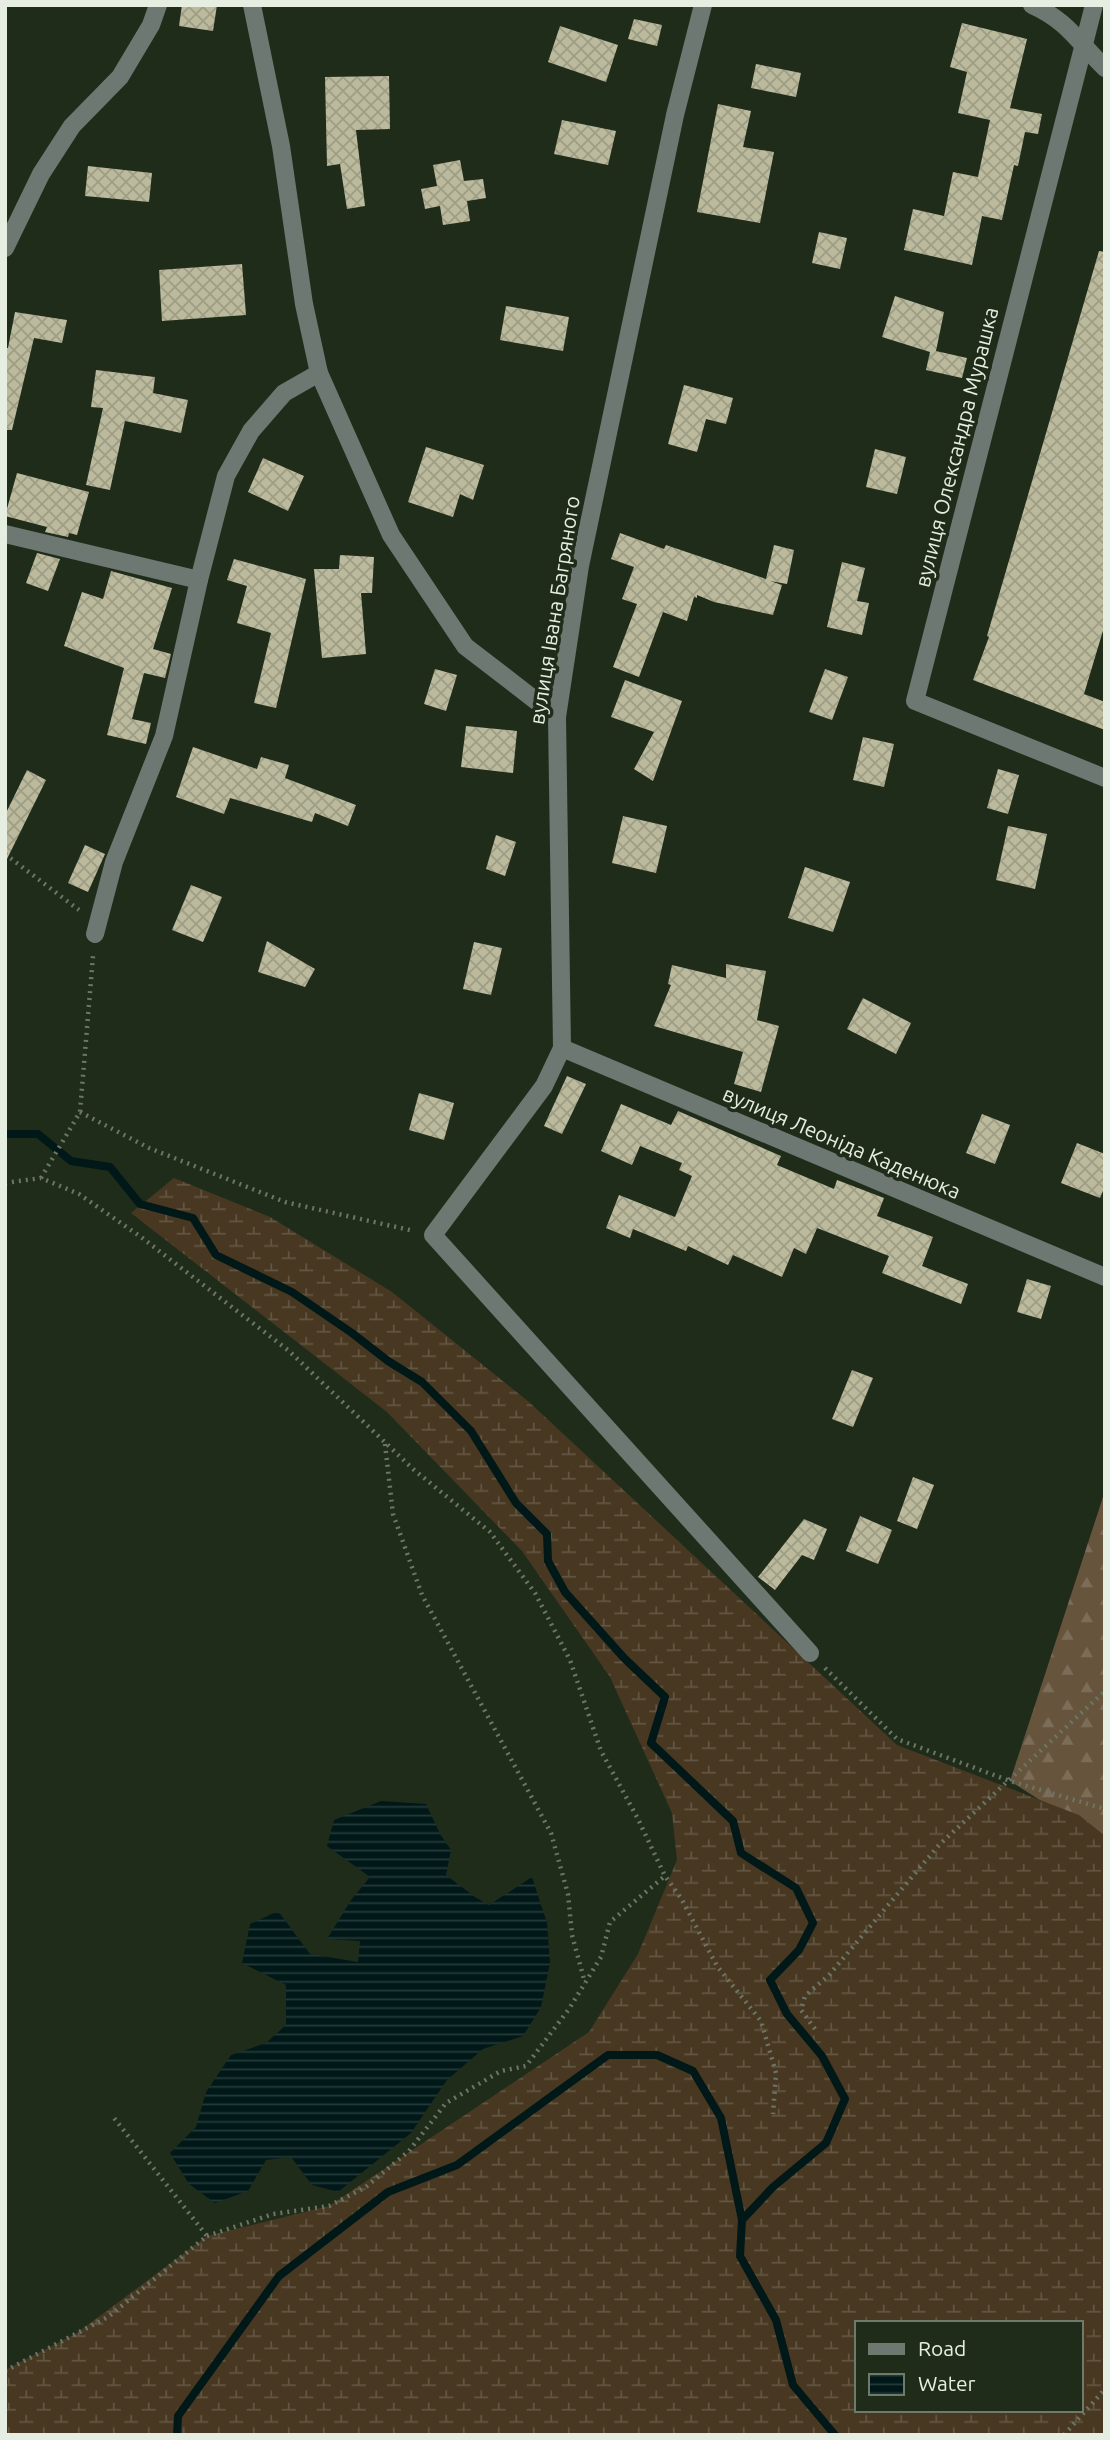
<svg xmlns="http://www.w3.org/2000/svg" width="1110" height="2440" font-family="Ubuntu,sans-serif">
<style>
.forest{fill:url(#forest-firs)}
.wetland{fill:url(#wetland-marsh);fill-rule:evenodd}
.water{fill:url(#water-rules)}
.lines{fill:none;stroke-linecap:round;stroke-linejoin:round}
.stream{stroke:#001818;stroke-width:8}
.building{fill:url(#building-cross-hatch)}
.path{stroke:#6b7666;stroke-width:4.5;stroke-dasharray:2 5;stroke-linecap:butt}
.minor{stroke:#6d7873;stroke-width:18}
.labels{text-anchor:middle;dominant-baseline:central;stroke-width:7;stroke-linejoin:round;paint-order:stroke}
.street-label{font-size:21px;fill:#e6eee2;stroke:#202c1a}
</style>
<defs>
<pattern id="forest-firs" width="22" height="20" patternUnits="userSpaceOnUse" patternTransform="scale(1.75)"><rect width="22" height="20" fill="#66543d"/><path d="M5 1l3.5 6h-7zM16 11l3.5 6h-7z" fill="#7c6d59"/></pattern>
<pattern id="wetland-marsh" width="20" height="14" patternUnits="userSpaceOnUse" patternTransform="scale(1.75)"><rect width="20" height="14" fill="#483822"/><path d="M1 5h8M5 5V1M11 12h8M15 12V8" fill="none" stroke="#625542"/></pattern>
<pattern id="water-rules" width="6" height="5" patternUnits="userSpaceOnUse" patternTransform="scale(1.75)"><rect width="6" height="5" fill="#001818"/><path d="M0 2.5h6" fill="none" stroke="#253a39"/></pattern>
<pattern id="building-cross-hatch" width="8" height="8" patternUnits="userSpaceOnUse" patternTransform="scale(1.75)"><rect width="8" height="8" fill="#bcba9c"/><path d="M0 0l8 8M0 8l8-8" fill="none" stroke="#9e9d86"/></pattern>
</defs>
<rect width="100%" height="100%" fill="#202c1a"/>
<path class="forest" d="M 1105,1491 L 1105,1842 L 1010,1781 Z"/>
<path class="wetland" d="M 174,1178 L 270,1217 L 392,1292 L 529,1402 L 897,1745 L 1079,1815 L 1105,1836 L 1105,2435 L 5,2435 L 5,2370 L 77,2333 L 207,2236 L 329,2206 L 589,2032 L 638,1954 L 677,1860 L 672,1813 L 610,1677 L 522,1551 L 387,1412 L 131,1213 ZM 856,2323 L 1080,2323 L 1080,2410 L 856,2410 Z"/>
<path class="water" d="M 381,1801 L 426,1804 L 440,1834 L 451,1850 L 446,1875 L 475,1897 L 489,1905 L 532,1877 L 547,1923 L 550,1963 L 541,2007 L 523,2036 L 483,2049 L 447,2080 L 411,2133 L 338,2192 L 312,2185 L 291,2157 L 266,2160 L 248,2191 L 215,2203 L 189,2184 L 170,2153 L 196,2127 L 206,2092 L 231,2055 L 266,2043 L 286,2025 L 286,1985 L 242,1963 L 250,1924 L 278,1911 L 310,1954 L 358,1962 L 360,1941 L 327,1939 L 351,1900 L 370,1877 L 327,1846 L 334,1820 Z"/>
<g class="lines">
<g class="stream">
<path d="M 5,1134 L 38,1134 L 71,1161 L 110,1167 L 140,1204 L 193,1218 L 216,1255 L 292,1292 L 352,1333 L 388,1361 L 422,1382 L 471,1431 L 516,1503 L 547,1534 L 548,1561 L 565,1592 L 624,1658 L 665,1697 L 651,1743 L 733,1821 L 741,1853 L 796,1888 L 813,1923 L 799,1950 L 770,1980 L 787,2014 L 822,2056 L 845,2099 L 826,2143 L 773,2187 L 742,2220 L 740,2256 L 776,2320 L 793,2385 L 835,2435"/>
<path d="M 177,2435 L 178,2416 L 279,2276 L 388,2192 L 457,2165 L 608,2055 L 657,2055 L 693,2071 L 721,2118 L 742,2220"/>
</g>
</g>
<g class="building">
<path d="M 182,5 L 217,5 L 213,31 L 179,26 Z"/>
<path d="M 634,19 L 662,25 L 657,46 L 628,39 Z"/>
<path d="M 962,23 L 1027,39 L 1010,108 L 1042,114 L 1038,134 L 1025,132 L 1018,166 L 1014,165 L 1002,220 L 982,216 L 972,265 L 904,250 L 913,209 L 944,216 L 953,172 L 978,177 L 990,120 L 958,113 L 967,72 L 950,67 Z"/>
<path d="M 560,26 L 618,45 L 606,82 L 548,62 Z"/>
<path d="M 756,64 L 801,73 L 796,97 L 751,88 Z"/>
<path d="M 389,76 L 390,129 L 356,130 L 365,206 L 347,209 L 340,164 L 327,166 L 325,77 Z"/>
<path d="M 718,104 L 751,111 L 743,147 L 774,152 L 760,223 L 697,212 Z"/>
<path d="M 562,120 L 616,131 L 608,165 L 554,154 Z"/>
<path d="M 460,160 L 464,181 L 483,179 L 486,198 L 467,201 L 470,221 L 443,225 L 440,206 L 425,209 L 421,189 L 437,186 L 433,165 Z"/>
<path d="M 88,166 L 152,173 L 149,202 L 85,196 Z"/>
<path d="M 819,232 L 847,238 L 840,269 L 812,263 Z"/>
<path d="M 1099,251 L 1105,252 L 1105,624 L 1084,694 L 1105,702 L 1105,730 L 973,680 L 989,637 L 987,636 Z"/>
<path d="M 242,264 L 246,315 L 162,321 L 159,270 Z"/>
<path d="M 895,296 L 944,312 L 936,351 L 967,358 L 962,378 L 926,370 L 930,352 L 882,337 Z"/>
<path d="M 506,306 L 569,317 L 563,351 L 500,340 Z"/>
<path d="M 15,312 L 67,320 L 62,343 L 34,338 L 12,430 L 5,430 L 5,348 L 8,348 Z"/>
<path d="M 96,370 L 155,377 L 153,393 L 188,400 L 181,433 L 125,421 L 110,490 L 86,485 L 103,408 L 91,407 Z"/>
<path d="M 684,385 L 733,398 L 726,424 L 706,419 L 697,452 L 668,444 Z"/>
<path d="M 426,447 L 484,465 L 473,500 L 460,494 L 453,517 L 408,502 Z"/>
<path d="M 875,449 L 906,457 L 897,494 L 866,487 Z"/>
<path d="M 263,458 L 304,476 L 288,511 L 248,492 Z"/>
<path d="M 17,473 L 89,492 L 77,535 L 69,533 L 68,537 L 45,532 L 47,527 L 5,516 Z"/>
<path d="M 620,533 L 664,549 L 666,545 L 766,579 L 774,545 L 794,550 L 787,584 L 770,581 L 782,585 L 773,615 L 714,602 L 697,595 L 697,598 L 694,597 L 687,621 L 663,612 L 639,677 L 613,667 L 637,604 L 622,599 L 634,567 L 611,559 Z"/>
<path d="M 37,553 L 60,559 L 48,591 L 26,583 Z"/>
<path d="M 340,555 L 374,557 L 372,593 L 361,593 L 366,654 L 322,658 L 314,569 L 339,569 Z"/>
<path d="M 234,559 L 306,579 L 276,708 L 254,703 L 271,633 L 237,623 L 247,586 L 227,580 Z"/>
<path d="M 842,562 L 865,568 L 857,601 L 869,603 L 862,635 L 827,627 Z"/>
<path d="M 111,571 L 172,588 L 153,649 L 171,654 L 165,678 L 144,673 L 132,719 L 151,723 L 146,744 L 107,735 L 124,668 L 64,646 L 82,592 L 103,599 Z"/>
<path d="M 435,669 L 457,675 L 446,711 L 424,704 Z"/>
<path d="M 825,669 L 848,677 L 832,720 L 809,712 Z"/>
<path d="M 625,680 L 682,701 L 653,781 L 634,769 L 654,732 L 611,717 Z"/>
<path d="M 466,726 L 517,731 L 513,773 L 461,767 Z"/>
<path d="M 863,737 L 894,744 L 884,787 L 853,780 Z"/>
<path d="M 193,747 L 257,769 L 261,757 L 289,765 L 285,778 L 356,805 L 348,826 L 315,813 L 312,822 L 230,798 L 224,814 L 176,797 Z"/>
<path d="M 998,769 L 1019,775 L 1008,814 L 987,808 Z"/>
<path d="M 27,770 L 46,780 L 5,863 L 5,815 Z"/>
<path d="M 623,816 L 667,826 L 656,873 L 612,863 Z"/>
<path d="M 1008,826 L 1047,834 L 1035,889 L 996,880 Z"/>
<path d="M 496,835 L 516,842 L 505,876 L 486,869 Z"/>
<path d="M 85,845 L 105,854 L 88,892 L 68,883 Z"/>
<path d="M 805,867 L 850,882 L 833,932 L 788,918 Z"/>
<path d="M 191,885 L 222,897 L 203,942 L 172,930 Z"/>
<path d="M 267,941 L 315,969 L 305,987 L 258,972 Z"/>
<path d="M 474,942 L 502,948 L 491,995 L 463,989 Z"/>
<path d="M 726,964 L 766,971 L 757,1020 L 779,1026 L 761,1092 L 734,1084 L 743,1052 L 654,1026 L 671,985 L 668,984 L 672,965 L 726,978 Z"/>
<path d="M 863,998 L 911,1023 L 896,1054 L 847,1029 Z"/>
<path d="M 567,1076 L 586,1084 L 562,1134 L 544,1126 Z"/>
<path d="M 419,1093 L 454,1103 L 444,1140 L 409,1130 Z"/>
<path d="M 621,1104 L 671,1125 L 678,1111 L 781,1156 L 777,1165 L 834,1189 L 837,1180 L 884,1198 L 877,1216 L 933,1237 L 922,1266 L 968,1284 L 961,1304 L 882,1273 L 889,1256 L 817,1228 L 806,1254 L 794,1248 L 782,1277 L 733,1255 L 728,1265 L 688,1246 L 686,1251 L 633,1229 L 630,1238 L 606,1228 L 619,1195 L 675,1217 L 692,1176 L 679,1170 L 682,1163 L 640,1146 L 632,1165 L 601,1151 Z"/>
<path d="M 982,1114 L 1010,1125 L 995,1164 L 966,1153 Z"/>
<path d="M 1077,1143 L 1105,1154 L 1105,1186 L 1100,1198 L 1061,1183 Z"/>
<path d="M 1027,1279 L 1051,1286 L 1041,1319 L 1017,1312 Z"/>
<path d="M 852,1370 L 873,1378 L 853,1427 L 832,1419 Z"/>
<path d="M 913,1477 L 934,1485 L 917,1529 L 897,1521 Z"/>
<path d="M 860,1516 L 892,1530 L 878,1564 L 846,1551 Z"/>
<path d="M 804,1519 L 827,1529 L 814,1560 L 802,1555 L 775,1590 L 758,1577 Z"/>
</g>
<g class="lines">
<g class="path">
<path d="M 5,854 L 79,910"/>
<path d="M 80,1112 L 149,1148 L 285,1202 L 414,1231"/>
<path d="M 41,1178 L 80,1112 L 93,956"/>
<path d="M 5,1183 L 41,1178 L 79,1194 L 141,1237 L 289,1351 L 413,1469 L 490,1532 L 535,1593 L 570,1660 L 601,1751 L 638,1819 L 665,1876 L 681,1898 L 717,1966 L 761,2021 L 776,2073 L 773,2114"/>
<path d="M 385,1444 L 393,1514 L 422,1595 L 551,1833 L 568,1894 L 572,1935 L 585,1983"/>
<path d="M 825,1668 L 897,1739 L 1010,1781 L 1105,1809"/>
<path d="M 815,2029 L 801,2010 L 805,1996 L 829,1975 L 939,1845 L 1105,1691"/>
<path d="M 207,2236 L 273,2214 L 329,2206 L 366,2187 L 409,2151 L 446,2103 L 501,2071 L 526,2066 L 569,2009 L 601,1957 L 610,1922 L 665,1876"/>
<path d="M 5,2371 L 108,2317 L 207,2236 L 114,2118"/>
<path d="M 1064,2435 L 1105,2389"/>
</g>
<g class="minor">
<path d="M 252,5 L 281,146 L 304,304 L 319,373 L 391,535 L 465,646 L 557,717"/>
<path d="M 703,5 L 675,115 L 580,566 L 557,717 L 562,1048 L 544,1086 L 433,1235 L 810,1653"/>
<path d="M 1032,5 C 1068,21 1078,42 1105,68"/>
<path d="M 1094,5 L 915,701 L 1105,778"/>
<path d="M 5,248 L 41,174 L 72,126 L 120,77 L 151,25 L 158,5"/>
<path d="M 5,534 L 199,580"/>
<path d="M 95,934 L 114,862 L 164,736 L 199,580 L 226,476 L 251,431 L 284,393 L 319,373"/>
<path d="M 562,1048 L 1105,1277"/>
</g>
</g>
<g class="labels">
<g class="street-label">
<text transform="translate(956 447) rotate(-76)">вулиця Олександра Мурашка</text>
<text transform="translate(554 610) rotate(-81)">вулиця Івана Багряного</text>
<text transform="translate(842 1142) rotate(23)">вулиця Леоніда Каденюка</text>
</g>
</g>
<rect width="1110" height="2440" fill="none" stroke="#e6eee2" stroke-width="14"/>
<rect x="855" y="2321" width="228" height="91" fill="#202c1a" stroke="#6f7a6a" stroke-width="2"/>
<rect x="869" y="2344" width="35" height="10" fill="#6d7873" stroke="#6f7a6a" stroke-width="2"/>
<text x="918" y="2356" font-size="21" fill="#e6eee2">Road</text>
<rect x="869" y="2374" width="35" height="21" fill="url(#water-rules)" stroke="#6f7a6a" stroke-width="2"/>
<text x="918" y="2391" font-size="21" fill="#e6eee2">Water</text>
</svg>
